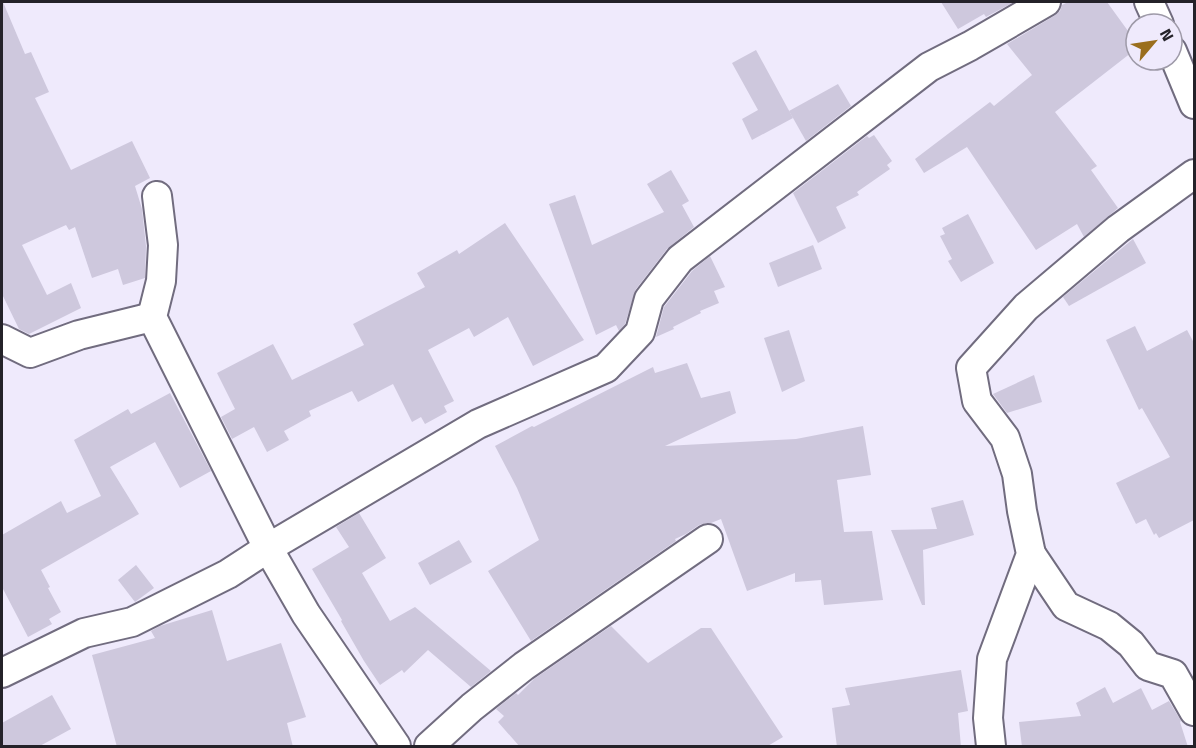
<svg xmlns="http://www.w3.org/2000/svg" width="1196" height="748" font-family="'Titillium Web',sans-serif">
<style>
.building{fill:#cec8dd}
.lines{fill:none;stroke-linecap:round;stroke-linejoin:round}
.minor-casing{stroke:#716c7f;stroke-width:32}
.minor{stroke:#fff;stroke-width:28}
</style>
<rect width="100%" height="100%" fill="#efeafc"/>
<g class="building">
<path d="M 2,2 L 3,2 L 25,54 L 31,52 L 49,92 L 35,98 L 71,170 L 132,141 L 150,178 L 135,186 L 142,209 L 146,246 L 145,278 L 123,285 L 118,269 L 92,278 L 75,227 L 69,230 L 66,225 L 22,245 L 47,295 L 71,283 L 81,308 L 29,334 L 19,329 L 2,294 Z"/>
<path d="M 941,2 L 1014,2 L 986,17 L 984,14 L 958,29 Z"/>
<path d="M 1068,2 L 1107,2 L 1136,42 L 1136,49 L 1055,112 L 1097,166 L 1091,170 L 1118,208 L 1084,237 L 1077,224 L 1036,250 L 967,147 L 924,173 L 915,159 L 990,102 L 994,106 L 1032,75 L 1007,44 L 1054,16 L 1060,11 L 1062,5 Z"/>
<path d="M 756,50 L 793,118 L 752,140 L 742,119 L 758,110 L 732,63 Z"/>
<path d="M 838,84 L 851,106 L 806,141 L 789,111 Z"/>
<path d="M 874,135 L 892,161 L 887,165 L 890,169 L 857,192 L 859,195 L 836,207 L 846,228 L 818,243 L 793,193 L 867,136 L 869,138 Z"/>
<path d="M 671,170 L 689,201 L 682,205 L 694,227 L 667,249 L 636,289 L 625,324 L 619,331 L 616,325 L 596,335 L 549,204 L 575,195 L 592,245 L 664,212 L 647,184 Z"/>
<path d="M 968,214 L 994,263 L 961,282 L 948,261 L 952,259 L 940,236 L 945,234 L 942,228 Z"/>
<path d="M 505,223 L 584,340 L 533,366 L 508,317 L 474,337 L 469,328 L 428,350 L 454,401 L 444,406 L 447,412 L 425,424 L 421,417 L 412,422 L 393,384 L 358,402 L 352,391 L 309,411 L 311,416 L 284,431 L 289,440 L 267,452 L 254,427 L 232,439 L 221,417 L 235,409 L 217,373 L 273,344 L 292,380 L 364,345 L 353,324 L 425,287 L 417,273 L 457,250 L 459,254 Z"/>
<path d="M 1133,239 L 1146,263 L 1069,306 L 1063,297 Z"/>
<path d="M 813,245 L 822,269 L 778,287 L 769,263 Z"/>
<path d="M 710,256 L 725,287 L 714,291 L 719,303 L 700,311 L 701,313 L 673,327 L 674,329 L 656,337 L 664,307 L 692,271 Z"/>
<path d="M 1135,326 L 1147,351 L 1187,330 L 1194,343 L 1194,520 L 1159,538 L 1156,533 L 1154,535 L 1146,519 L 1136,524 L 1116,483 L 1170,457 L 1142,408 L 1139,410 L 1106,340 Z"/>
<path d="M 789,330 L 805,381 L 782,392 L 764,338 Z"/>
<path d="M 687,363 L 701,398 L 730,391 L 736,413 L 665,446 L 796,439 L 863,426 L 871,475 L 837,480 L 844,532 L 872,531 L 883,600 L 824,605 L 821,580 L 795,582 L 795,573 L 747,591 L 721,519 L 711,523 L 706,523 L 699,525 L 686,534 L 675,539 L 676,541 L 531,641 L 488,571 L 539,540 L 517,488 L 495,446 L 532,426 L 534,427 L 653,367 L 655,373 Z"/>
<path d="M 1034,375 L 1042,402 L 1007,413 L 993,394 Z"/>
<path d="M 170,393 L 211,471 L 180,488 L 155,442 L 110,467 L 139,514 L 41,570 L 50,587 L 48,588 L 61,612 L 49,619 L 52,624 L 28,637 L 2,587 L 2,535 L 61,501 L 67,513 L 101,496 L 74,440 L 128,409 L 131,414 Z"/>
<path d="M 963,500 L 974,535 L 923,550 L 925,605 L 922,605 L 891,530 L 937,529 L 931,508 Z"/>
<path d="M 359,513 L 386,558 L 362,573 L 390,621 L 415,607 L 491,671 L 471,687 L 428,650 L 404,673 L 402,670 L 380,685 L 364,661 L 341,621 L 342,620 L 312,569 L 349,547 L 336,527 Z"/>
<path d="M 459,540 L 472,562 L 430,585 L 418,563 Z"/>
<path d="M 136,565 L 154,588 L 135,602 L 118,580 Z"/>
<path d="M 212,610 L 227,661 L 281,643 L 306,717 L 287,723 L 293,747 L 117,747 L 92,655 L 155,638 L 151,631 L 160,626 Z"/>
<path d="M 611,626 L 648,663 L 701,628 L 711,628 L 783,737 L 766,747 L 520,747 L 498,722 L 504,716 L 496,709 L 516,693 L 518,695 L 534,679 Z"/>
<path d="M 961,670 L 968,711 L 958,713 L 961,747 L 837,747 L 832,708 L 850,705 L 845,688 Z"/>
<path d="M 1105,687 L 1113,703 L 1141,688 L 1152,710 L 1169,701 L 1181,721 L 1180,722 L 1188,747 L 1022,747 L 1019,722 L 1081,716 L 1076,703 Z"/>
<path d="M 52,695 L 71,729 L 38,747 L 2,747 L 2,723 Z"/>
</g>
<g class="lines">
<defs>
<g id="minor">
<path d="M 1149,2 L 1159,24"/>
<path d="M 1172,51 L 1194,104"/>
<path d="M 157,196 L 163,245 L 161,281 L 152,317 L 268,548 L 306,614 L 396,746"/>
<path d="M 2,339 L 30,353 L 79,335 L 152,317"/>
<path d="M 1031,554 L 1066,606 L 1109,626 L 1131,644 L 1148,666 L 1173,674 L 1194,711"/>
<path d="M 2,673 L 84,633 L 132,622 L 228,574 L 268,548 L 478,424 L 606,368 L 640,332 L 649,299 L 680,259 L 929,67 L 970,46 L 1046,2"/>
<path d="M 429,746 L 472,707 L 524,666 L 708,539"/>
<path d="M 991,746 L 988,718 L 992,659 L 1031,554 L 1022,511 L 1017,474 L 1005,438 L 977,401 L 971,368 L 1026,307 L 1118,229 L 1194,174"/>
</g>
</defs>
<use href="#minor" class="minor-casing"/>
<use href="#minor" class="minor"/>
</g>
<rect width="1196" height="748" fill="none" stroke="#242229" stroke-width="6"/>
<g transform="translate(1154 42) rotate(61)"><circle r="28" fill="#efeafc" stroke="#9e9aa8" stroke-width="1.5"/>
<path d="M0-4.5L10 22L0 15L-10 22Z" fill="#9a6e1d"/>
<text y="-9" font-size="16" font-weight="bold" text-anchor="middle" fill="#242229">N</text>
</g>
</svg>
